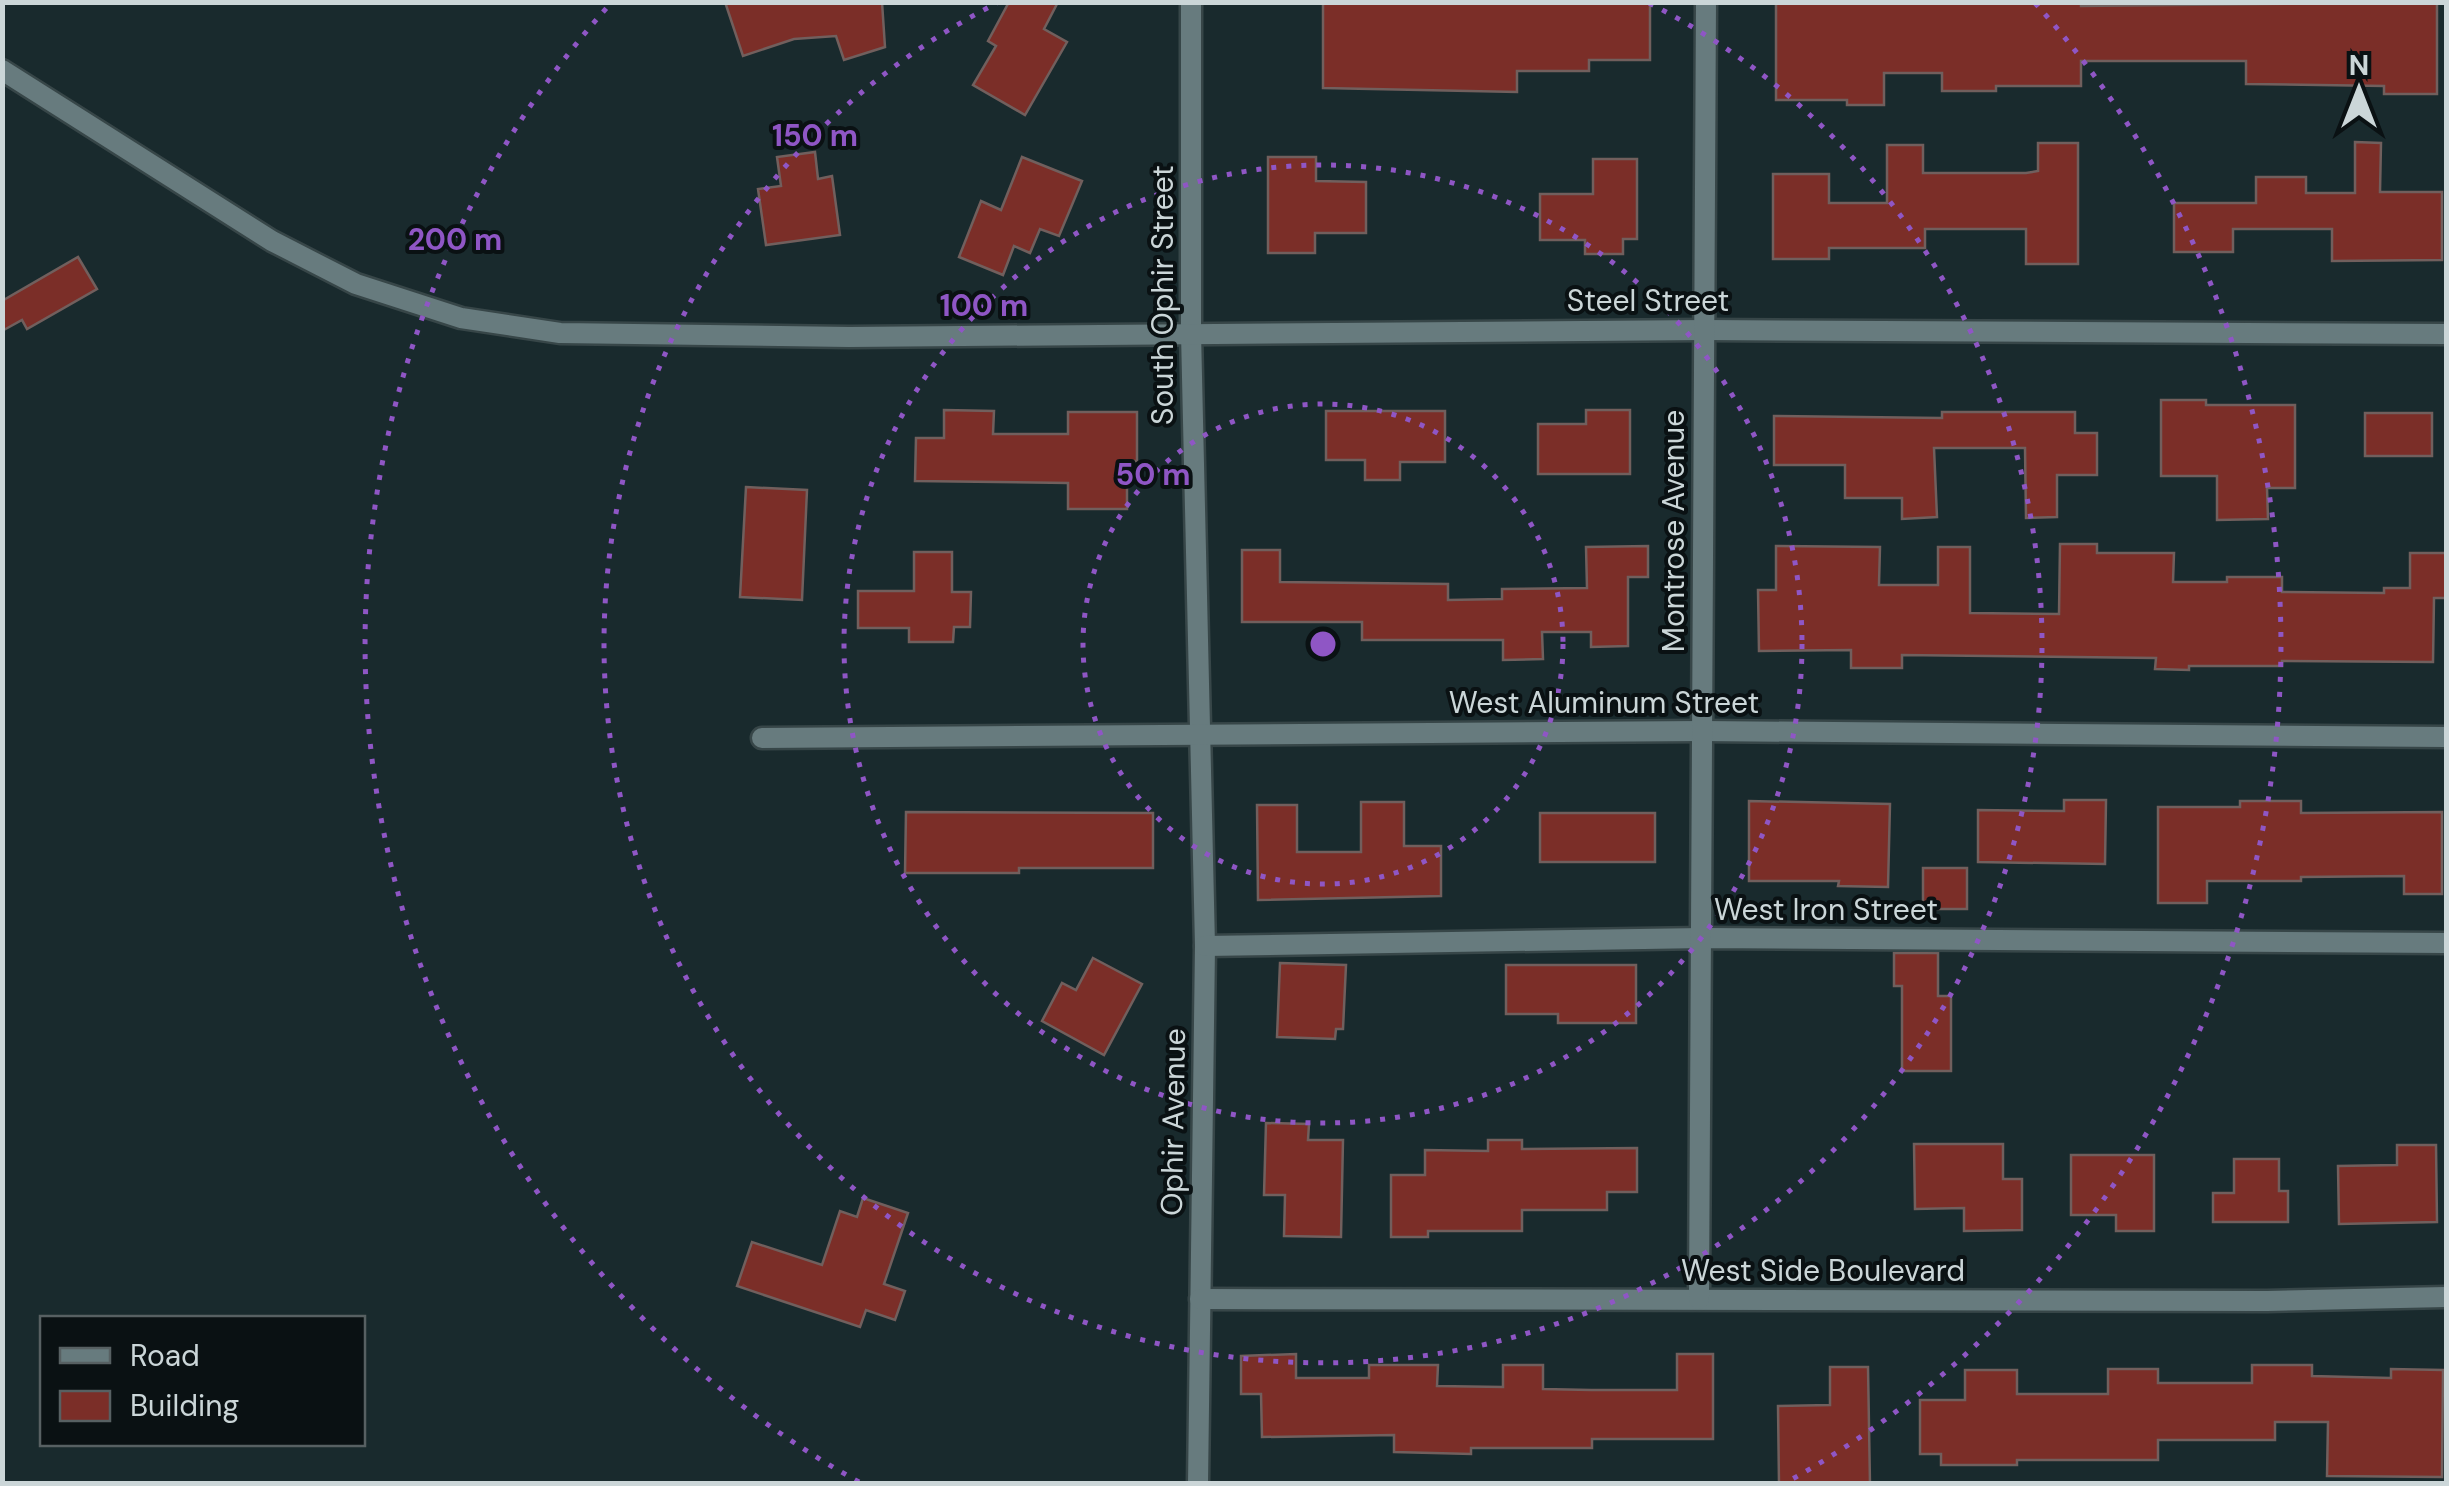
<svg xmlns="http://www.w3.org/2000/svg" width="2449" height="1486" font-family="'DM Sans',sans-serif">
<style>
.building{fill:#7b2e28;stroke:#715f5d;stroke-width:2.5}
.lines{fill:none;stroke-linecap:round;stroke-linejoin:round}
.minor-casing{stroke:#374648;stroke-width:25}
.minor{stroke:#677b7e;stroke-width:20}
.ring{fill:none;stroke:#8f56c5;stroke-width:5;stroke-dasharray:5 10}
.labels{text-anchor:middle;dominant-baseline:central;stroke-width:8;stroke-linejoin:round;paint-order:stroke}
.street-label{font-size:30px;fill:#cbd6d8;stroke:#0a1113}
.centre{fill:#8f56c5;stroke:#0a1113;stroke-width:5}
.ring-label{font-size:30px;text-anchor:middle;font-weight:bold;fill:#8f56c5;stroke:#0a1113;stroke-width:8;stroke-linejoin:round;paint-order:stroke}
</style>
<rect width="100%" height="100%" fill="#192a2d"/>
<g class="building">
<path d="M 725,2 L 882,2 L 885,47 L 844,60 L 836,36 L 794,39 L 743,56 Z"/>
<path d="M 1009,2 L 1058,2 L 1044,29 L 1067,42 L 1025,115 L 973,85 L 996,46 L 988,41 Z"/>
<path d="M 1323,2 L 1650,2 L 1650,60 L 1589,60 L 1589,71 L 1517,71 L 1517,92 L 1323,88 Z"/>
<path d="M 1776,2 L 2081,2 L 2081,6 L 2437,2 L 2437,94 L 2384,94 L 2384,86 L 2246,84 L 2246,61 L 2081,61 L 2081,86 L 1996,86 L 1996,91 L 1942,91 L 1942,73 L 1884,73 L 1884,105 L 1847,105 L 1847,100 L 1776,100 Z"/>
<path d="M 2355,142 L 2381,143 L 2380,192 L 2442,192 L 2442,260 L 2332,261 L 2332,229 L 2233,229 L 2233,252 L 2174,252 L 2174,203 L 2256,203 L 2256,177 L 2306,177 L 2306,193 L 2355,193 Z"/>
<path d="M 2038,143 L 2078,143 L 2078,264 L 2026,264 L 2026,229 L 1925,229 L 1925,248 L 1829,248 L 1829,259 L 1773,259 L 1773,174 L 1829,174 L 1829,203 L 1887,203 L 1887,145 L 1923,145 L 1923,173 L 2026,173 L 2038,171 Z"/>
<path d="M 815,152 L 818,179 L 832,176 L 840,235 L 766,245 L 758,189 L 781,186 L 777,157 Z"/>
<path d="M 1022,157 L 1082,181 L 1059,236 L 1040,229 L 1030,253 L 1014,246 L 1003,275 L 959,257 L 981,201 L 1001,210 Z"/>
<path d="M 1268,157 L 1316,157 L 1316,181 L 1366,182 L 1366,233 L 1315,233 L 1315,253 L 1268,253 Z"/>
<path d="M 1593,159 L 1637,159 L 1637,239 L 1623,239 L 1623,254 L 1585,254 L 1585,240 L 1540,240 L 1540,194 L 1593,194 Z"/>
<path d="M 78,257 L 97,289 L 27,329 L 22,320 L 2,331 L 2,301 Z"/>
<path d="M 2161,400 L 2206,400 L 2206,405 L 2295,405 L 2295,488 L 2267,488 L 2268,519 L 2217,520 L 2217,476 L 2161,476 Z"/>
<path d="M 944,410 L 994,411 L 993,434 L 1068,434 L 1068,412 L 1137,412 L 1137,461 L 1127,461 L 1127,509 L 1068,509 L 1068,483 L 915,481 L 916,438 L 944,438 Z"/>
<path d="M 1586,410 L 1630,410 L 1630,474 L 1538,474 L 1538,424 L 1586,424 Z"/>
<path d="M 1326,411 L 1445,411 L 1445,462 L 1400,462 L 1400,480 L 1365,480 L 1365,460 L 1326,460 Z"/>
<path d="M 1942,412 L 2075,412 L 2075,433 L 2097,433 L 2097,475 L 2057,475 L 2057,517 L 2026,518 L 2025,448 L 1934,448 L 1937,517 L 1902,519 L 1902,498 L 1845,498 L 1845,465 L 1774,465 L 1774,416 L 1942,418 Z"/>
<rect x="2365" y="413" width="67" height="43"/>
<path d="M 746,487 L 807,490 L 802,600 L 740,597 Z"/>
<path d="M 2060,544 L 2097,544 L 2097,553 L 2174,553 L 2173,582 L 2227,582 L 2227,577 L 2282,577 L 2282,592 L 2384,593 L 2384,588 L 2410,588 L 2410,553 L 2446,553 L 2446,598 L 2434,598 L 2433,662 L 2282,661 L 2282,666 L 2189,666 L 2189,670 L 2155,669 L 2156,658 L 1902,655 L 1902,668 L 1851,668 L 1851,650 L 1759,651 L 1758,590 L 1776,590 L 1776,546 L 1880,547 L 1879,585 L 1938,585 L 1938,547 L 1970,547 L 1970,613 L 2059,614 Z"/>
<path d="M 1648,546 L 1648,577 L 1628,577 L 1628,646 L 1591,647 L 1591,632 L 1542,632 L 1543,659 L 1503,660 L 1503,640 L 1362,640 L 1362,622 L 1242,622 L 1242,550 L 1280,550 L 1280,582 L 1448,584 L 1448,600 L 1502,599 L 1502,589 L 1587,588 L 1586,547 Z"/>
<path d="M 914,552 L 952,552 L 952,592 L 971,592 L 970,627 L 954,627 L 953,642 L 909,642 L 909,628 L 858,628 L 858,591 L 914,591 Z"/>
<path d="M 2064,800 L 2106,800 L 2105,864 L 1978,862 L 1978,810 L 2064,811 Z"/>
<path d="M 1749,801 L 1890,804 L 1888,887 L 1838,886 L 1839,881 L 1749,881 Z"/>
<path d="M 2240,801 L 2301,801 L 2301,813 L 2442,812 L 2442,894 L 2404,894 L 2404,876 L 2301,877 L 2301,881 L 2207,881 L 2207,903 L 2158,903 L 2158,807 L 2240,807 Z"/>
<path d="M 1361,802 L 1404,802 L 1404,846 L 1441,846 L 1441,896 L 1258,900 L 1257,805 L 1297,805 L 1297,852 L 1361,852 Z"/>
<path d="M 906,812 L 1153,813 L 1153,868 L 1019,868 L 1019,873 L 905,873 Z"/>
<rect x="1540" y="813" width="115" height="49"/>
<rect x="1923" y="868" width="44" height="41"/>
<path d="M 1894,953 L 1938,953 L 1938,996 L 1951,996 L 1951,1071 L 1902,1071 L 1902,986 L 1894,986 Z"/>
<path d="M 1093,958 L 1142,984 L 1104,1055 L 1042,1021 L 1062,983 L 1076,990 Z"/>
<path d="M 1280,963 L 1346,965 L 1343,1029 L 1336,1029 L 1335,1039 L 1277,1037 Z"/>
<path d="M 1506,965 L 1636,965 L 1636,1023 L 1558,1023 L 1558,1014 L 1506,1014 Z"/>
<path d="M 1266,1123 L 1309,1124 L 1308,1140 L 1343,1140 L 1341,1237 L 1284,1236 L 1285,1195 L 1264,1195 Z"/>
<path d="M 1488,1140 L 1522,1140 L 1522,1149 L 1637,1148 L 1637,1192 L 1607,1192 L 1607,1210 L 1522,1210 L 1522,1231 L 1428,1231 L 1428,1237 L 1391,1237 L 1391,1175 L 1425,1175 L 1425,1150 L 1488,1151 Z"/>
<path d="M 1914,1144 L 2003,1144 L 2003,1179 L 2022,1179 L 2022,1230 L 1964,1231 L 1964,1208 L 1915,1209 Z"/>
<path d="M 2397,1145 L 2436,1145 L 2437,1222 L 2339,1224 L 2338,1166 L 2397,1165 Z"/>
<path d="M 2071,1155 L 2154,1155 L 2154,1231 L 2116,1231 L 2116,1215 L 2071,1215 Z"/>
<path d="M 2234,1159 L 2279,1159 L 2279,1191 L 2288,1191 L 2288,1222 L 2213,1222 L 2213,1193 L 2234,1193 Z"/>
<path d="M 863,1198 L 908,1213 L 884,1284 L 905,1291 L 895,1320 L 866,1310 L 860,1327 L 737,1286 L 752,1242 L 822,1265 L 840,1211 L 857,1217 Z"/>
<path d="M 1296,1354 L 1296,1378 L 1369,1378 L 1369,1365 L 1438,1365 L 1437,1386 L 1503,1387 L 1503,1365 L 1543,1365 L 1543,1389 L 1591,1390 L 1677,1390 L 1677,1354 L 1713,1354 L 1713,1439 L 1592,1439 L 1592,1448 L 1471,1448 L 1471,1454 L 1394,1452 L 1394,1435 L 1262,1437 L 1261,1394 L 1241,1394 L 1241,1356 Z"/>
<path d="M 2252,1365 L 2312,1365 L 2312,1376 L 2391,1378 L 2391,1369 L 2443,1370 L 2442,1477 L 2327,1476 L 2328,1422 L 2275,1422 L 2275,1440 L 2158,1440 L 2158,1460 L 2017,1460 L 2017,1465 L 1941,1465 L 1941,1454 L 1920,1454 L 1920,1400 L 1965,1400 L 1965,1370 L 2017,1370 L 2017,1394 L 2108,1394 L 2108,1369 L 2158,1369 L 2158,1383 L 2252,1383 Z"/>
<path d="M 1830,1367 L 1868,1367 L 1870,1484 L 1779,1484 L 1778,1406 L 1830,1405 Z"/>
</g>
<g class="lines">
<defs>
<g id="minor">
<path d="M 1191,2 L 1191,333 L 1205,946 L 1198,1484"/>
<path d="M 2,70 L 272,241 L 356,284 L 461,318 L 560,333 L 849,337 L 1705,330 L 2446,334"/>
<path d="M 762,738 L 1702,731 L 2446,737"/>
<path d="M 1205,946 L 1703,938 L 2446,943"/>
<path d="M 1200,1299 L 2267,1301 L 2446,1297"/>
<path d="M 1699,1299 L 1706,2"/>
</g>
</defs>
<use href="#minor" class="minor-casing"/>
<use href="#minor" class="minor"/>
</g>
<g class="ring">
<circle cx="1323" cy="644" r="240"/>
<circle cx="1323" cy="644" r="479"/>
<path d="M1649 3A719 719 0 1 1 997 3"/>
<path d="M859 1482A958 958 0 0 1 611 3M2035 3A958 958 0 0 1 1787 1482"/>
</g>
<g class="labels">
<g class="street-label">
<text transform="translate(1162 295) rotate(-90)">South Ophir Street</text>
<text x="1648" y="300">Steel Street</text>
<text transform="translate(1673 531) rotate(-90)">Montrose Avenue</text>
<text x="1604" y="702">West Aluminum Street</text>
<text x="1826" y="909">West Iron Street</text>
<text transform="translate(1173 1122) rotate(-89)">Ophir Avenue</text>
<text x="1823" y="1270">West Side Boulevard</text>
</g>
</g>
<circle cx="1323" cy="644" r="15" class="centre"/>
<g class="ring-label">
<text x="815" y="146">150 m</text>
<text x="455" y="250">200 m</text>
<text x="984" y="316">100 m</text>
<text x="1153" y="485">50 m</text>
</g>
<rect width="2449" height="1486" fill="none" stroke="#cbd6d8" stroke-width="10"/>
<rect x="40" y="1316" width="325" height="130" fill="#0a1113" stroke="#576062" stroke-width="2.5"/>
<rect x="60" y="1348" width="50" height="15" fill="#677b7e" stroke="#576062" stroke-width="2.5"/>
<text x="130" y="1366" font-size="30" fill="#cbd6d8">Road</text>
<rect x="60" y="1391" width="50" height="30" fill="#7b2e28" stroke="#576062" stroke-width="2.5"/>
<text x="130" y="1416" font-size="30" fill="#cbd6d8">Building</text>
<g transform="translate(2359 90)" stroke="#0a1113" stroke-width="8" paint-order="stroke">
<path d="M0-8L18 38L0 25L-18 38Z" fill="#cbd6d8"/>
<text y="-15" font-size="28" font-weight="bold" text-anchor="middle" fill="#cbd6d8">N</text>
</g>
</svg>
